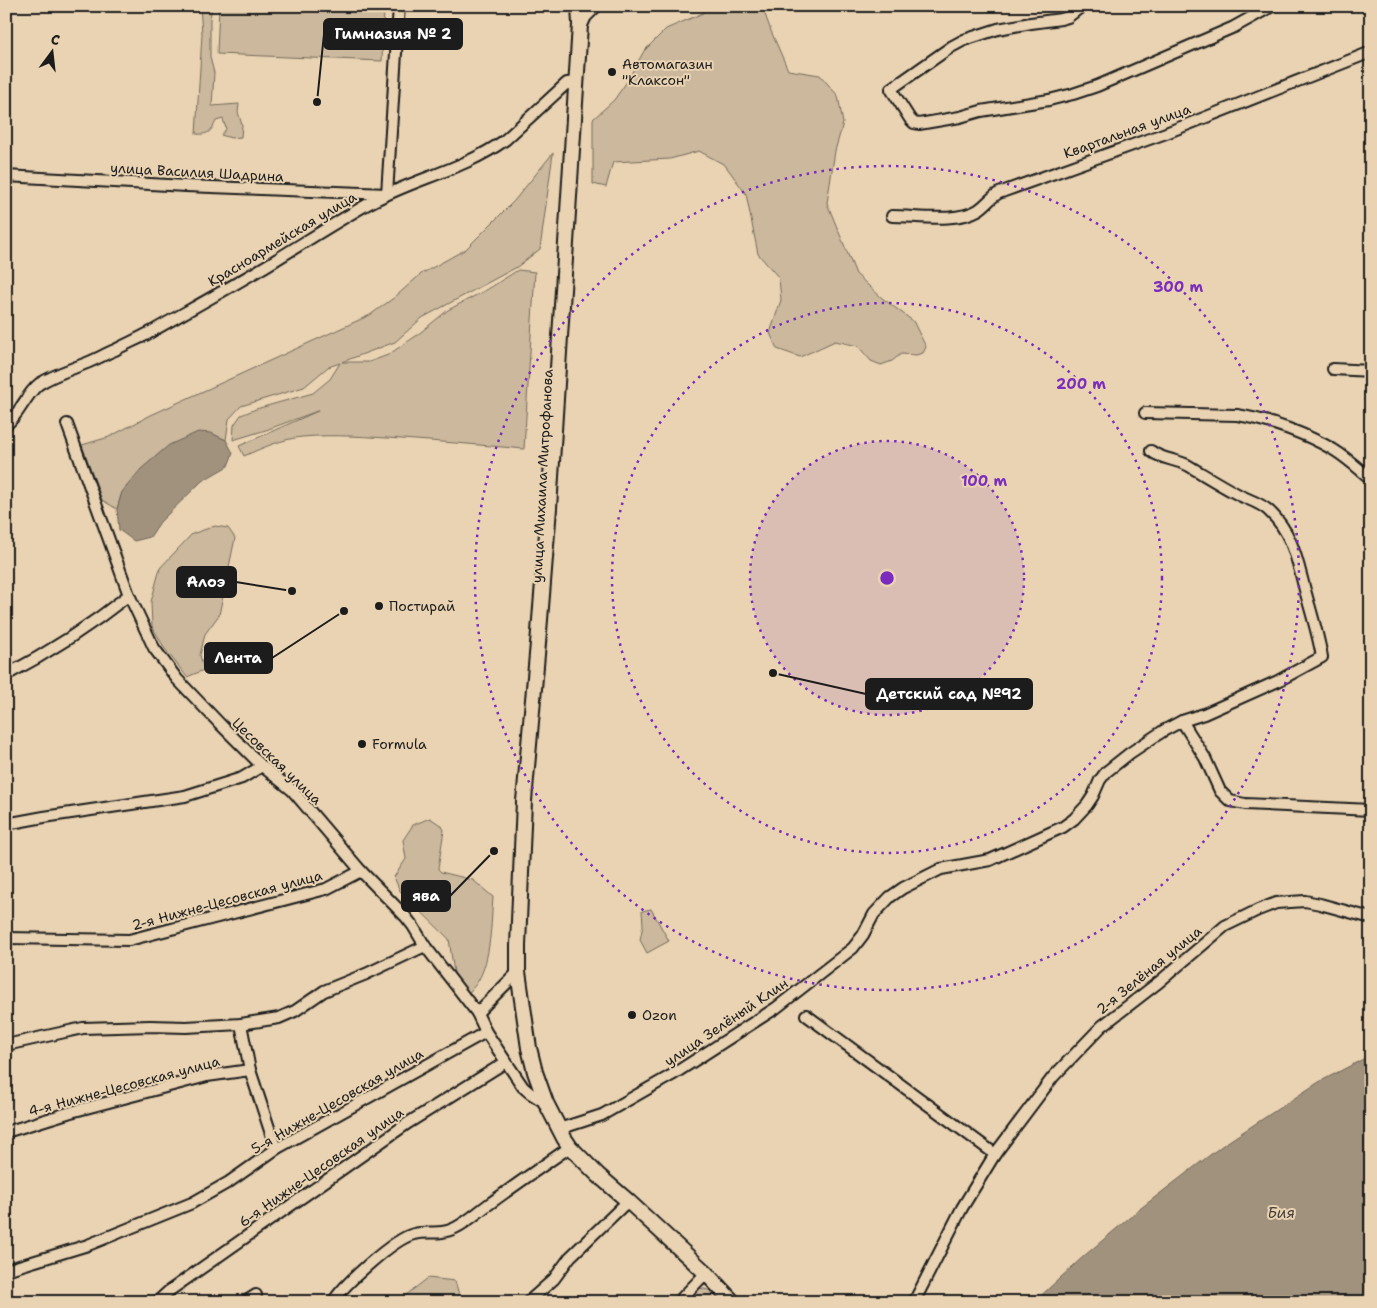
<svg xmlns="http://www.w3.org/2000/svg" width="1377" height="1308" font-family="'Shantell Sans',sans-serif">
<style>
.green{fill:#cbb89d;stroke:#746a5c}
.water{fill:#a1927d;stroke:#6c6356}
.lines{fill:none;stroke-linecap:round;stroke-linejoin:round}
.minor-casing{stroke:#1c1c1c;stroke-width:14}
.major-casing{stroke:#1c1c1c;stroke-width:18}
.minor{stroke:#e9d3b2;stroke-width:10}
.major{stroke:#e9d3b2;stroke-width:14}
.ring{fill:none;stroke:#7b2cbf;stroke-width:2.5;stroke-dasharray:2.5 5}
.poi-dot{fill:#1c1c1c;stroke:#e9d3b2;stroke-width:2}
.labels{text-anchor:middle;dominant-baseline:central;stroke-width:4;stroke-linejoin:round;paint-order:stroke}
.poi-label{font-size:14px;fill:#1c1c1c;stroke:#e9d3b2;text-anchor:start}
.street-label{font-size:14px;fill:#1c1c1c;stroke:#e9d3b2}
.water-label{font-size:15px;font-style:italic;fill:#443f39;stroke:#e9d3b2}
.centre{fill:#7b2cbf;stroke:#e9d3b2;stroke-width:2.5}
.ring-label{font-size:15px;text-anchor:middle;font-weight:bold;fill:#7b2cbf;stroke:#e9d3b2;stroke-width:4;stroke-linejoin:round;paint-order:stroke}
.leader{fill:none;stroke:#1c1c1c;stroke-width:2}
.callout-dot{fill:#1c1c1c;stroke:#e9d3b2;stroke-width:2}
.callout{fill:#1c1c1c;stroke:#1c1c1c;stroke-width:2}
.callout-label{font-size:15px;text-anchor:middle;font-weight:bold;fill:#fff}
</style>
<rect width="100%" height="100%" fill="#e9d3b2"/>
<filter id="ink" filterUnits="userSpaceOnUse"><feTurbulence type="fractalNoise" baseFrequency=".02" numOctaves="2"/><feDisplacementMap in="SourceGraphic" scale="10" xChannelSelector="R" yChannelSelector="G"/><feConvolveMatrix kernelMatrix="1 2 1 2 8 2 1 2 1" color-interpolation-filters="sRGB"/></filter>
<g filter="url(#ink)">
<g class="green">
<path d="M 200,6 L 212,6 L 210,19 L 210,57 L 214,73 L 212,106 L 239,104 L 238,112 L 242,125 L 241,137 L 231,138 L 221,135 L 226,129 L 223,119 L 216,121 C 211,132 208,135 196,134 L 202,34 Z"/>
<path d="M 219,6 L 384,7 L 382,61 L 217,54 Z"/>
<path d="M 707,6 L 762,6 L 771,31 L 788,70 L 820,75 L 838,96 L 843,123 L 835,151 L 827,203 L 856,274 L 882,298 L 913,321 L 926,347 L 923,353 L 916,355 L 901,354 L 892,361 L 881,365 L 871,361 L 858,346 L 835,341 L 800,357 L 777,349 L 770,333 L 781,300 L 779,278 L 758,254 L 746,194 L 725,165 L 699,151 L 670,159 L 613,162 L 606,187 L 593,184 L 593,119 L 614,100 L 626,83 L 644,51 L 666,29 L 703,13 Z"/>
<path d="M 553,153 L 540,249 L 517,267 L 422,318 L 395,342 L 342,362 L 369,362 L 388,355 L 416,336 L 448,310 L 488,289 L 518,270 L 535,272 L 524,449 C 483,445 443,442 402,439 C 369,437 335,434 302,437 C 282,439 262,448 244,456 L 239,446 L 320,410 L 266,430 L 233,440 L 234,425 L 241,415 L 256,409 L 313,393 L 330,379 L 340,363 L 328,367 L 304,387 L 241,406 L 229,419 L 226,440 L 211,433 L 122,492 L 117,509 L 102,500 L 82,445 L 109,437 L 151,415 L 370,315 L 395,297 L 421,274 L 466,249 L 514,201 Z"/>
<path d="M 215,526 L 228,528 L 235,538 L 219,615 L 205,634 L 200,655 L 204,670 L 187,677 L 165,649 L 152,626 L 151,602 L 160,568 L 192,534 Z"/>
<path d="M 430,818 L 442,826 L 444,830 L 438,869 L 441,872 L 473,880 L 493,897 C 491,923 491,959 478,981 C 475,986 471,990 468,994 L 454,973 L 449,939 L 400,891 L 394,877 L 406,859 L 403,840 L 413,825 Z"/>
<path d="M 651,909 L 669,941 L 647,953 L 640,940 L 643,925 L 642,911 Z"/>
<path d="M 428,1278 L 455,1281 L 460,1298 L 458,1302 L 397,1302 Z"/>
<path d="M 700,1288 L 712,1291 L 720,1302 L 688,1302 Z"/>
</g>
<g class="water">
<path d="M 198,432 L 211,433 L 226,440 L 233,453 L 228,466 L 202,481 L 160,522 L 150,537 L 134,541 L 119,530 L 117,509 L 122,492 L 141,469 L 169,445 Z"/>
<path d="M 1371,1055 L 1371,1302 L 1034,1302 L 1084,1256 L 1141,1208 L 1223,1145 L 1319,1082 Z"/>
</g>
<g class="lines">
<defs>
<g id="minor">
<path d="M 1082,6 L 1068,17 L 1061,19 L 1031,23 L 998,29 L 964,40 L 951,47 L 891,89 L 910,119 L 914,123 L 919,124 L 960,117 L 981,111 L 1049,100 L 1073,94 L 1097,86 L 1234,27 L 1272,6"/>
<path d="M 6,176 L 186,186 L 387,194 L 399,6"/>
<path d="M 892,216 C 918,216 956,223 978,210 C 986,205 991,197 999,193 L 1166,133 L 1371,52"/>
<path d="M 1333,369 L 1371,371"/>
<path d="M 1145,413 L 1237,415 C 1269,420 1307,434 1334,450 C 1347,458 1359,469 1371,479"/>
<path d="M 67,424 L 129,595 L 154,648 L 177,679 L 220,724 L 262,766 L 292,790 L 361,871 L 405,916 L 413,926 L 425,946 L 477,1013 L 486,1032 L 523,1087 L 530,1093 L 546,1103"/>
<path d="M 6,425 C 20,414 26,394 39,384 C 53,375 69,370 84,364 C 95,360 105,354 115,350 C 126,344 138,339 149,333 C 191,309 233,286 274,261 C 305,242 336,222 368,204 C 412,179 464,170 505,140 L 567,83 L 576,82"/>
<path d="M 6,675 C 50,652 90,626 129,595"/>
<path d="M 1182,721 L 1205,758 L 1220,791 L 1230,801 L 1245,804 L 1371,810"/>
<path d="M 6,824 L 44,817 L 185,796 L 242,778 L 262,766"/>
<path d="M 6,938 L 129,940 L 326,889 L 361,871"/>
<path d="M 477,1013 L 518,972"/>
<path d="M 806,1015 L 995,1154"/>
<path d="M 241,1024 L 250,1070 L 276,1149"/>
<path d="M 6,1045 L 83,1028 L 150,1026 L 186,1027 L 241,1024 L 279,1018 L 295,1011 L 324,991 L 366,974 L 425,946"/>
<path d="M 559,1129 L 602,1115 L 672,1075 L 776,1008 L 853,948 L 863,935 L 874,914 L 890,897 L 903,888 L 941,869 L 990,860 L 1063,827 L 1074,819 L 1087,805 L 1093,796 L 1100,780 L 1106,772 L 1130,753 L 1163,731 L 1182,721 L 1204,714 L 1278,681 L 1322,657 C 1318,634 1311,612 1305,590 C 1297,561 1293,533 1269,511 C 1261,503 1249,500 1239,495 C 1222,486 1206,476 1189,466 C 1177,459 1162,460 1151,451"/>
<path d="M 6,1132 L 71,1112 L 207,1076 L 250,1070"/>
<path d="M 6,1270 L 88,1245 L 192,1203 L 229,1182 L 276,1149 L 486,1032"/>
<path d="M 157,1302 L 169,1291 L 408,1123 L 506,1062"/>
<path d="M 245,1302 L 256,1295"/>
<path d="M 333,1302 C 343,1285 395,1238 414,1234 C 429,1230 439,1236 455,1228 C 468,1222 480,1210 492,1202 C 518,1183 544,1165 570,1147"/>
<path d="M 528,1302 L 554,1279 L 570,1257 L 628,1201"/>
<path d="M 678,1302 L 706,1273"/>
<path d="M 914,1302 L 962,1208 L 995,1154 L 1053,1077 L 1102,1026 L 1159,982 L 1225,926 L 1258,910 L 1276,903 L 1305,901 L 1320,904 L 1371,918"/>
</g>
<g id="major">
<path d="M 579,6 L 580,25 L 549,508 L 539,632 L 524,801 L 518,945 L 518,972 L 529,1048 L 535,1072 L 546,1103 L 564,1138 L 570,1147 L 598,1175 L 628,1201 L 706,1273 L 733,1302"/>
<path d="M 580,25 L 584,16 L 594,6"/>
</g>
</defs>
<use href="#minor" class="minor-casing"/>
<use href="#major" class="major-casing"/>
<use href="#minor" class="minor"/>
<use href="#major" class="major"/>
</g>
</g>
<circle cx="887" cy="578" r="137" fill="#7b2cbf" fill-opacity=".12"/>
<g class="ring">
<circle cx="887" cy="578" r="137"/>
<circle cx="887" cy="578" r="275"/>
<circle cx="887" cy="578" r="412"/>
</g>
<g class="poi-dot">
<circle cx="612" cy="72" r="5"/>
<circle cx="379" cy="606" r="5"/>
<circle cx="362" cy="744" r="5"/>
<circle cx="632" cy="1015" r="5"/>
</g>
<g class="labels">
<g class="poi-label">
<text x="622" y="64">Автомагазин<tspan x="622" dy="16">"Клаксон"</tspan></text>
<text x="389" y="606">Постирай</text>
<text x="372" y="744">Formula</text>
<text x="642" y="1015">Ozon</text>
</g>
<g class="street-label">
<text transform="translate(1127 131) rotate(-20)">Квартальная улица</text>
<text transform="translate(197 172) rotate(3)">улица Василия Шадрина</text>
<text transform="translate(282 239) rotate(-31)">Красноармейская улица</text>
<text transform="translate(542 476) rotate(-87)">улица Михаила Митрофанова</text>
<text transform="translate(277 761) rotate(44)">Цесовская улица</text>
<text transform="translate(227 900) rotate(-15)">2-я Нижне-Цесовская улица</text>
<text transform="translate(1149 970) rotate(-39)">2-я Зелёная улица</text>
<text transform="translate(726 1022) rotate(-34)">улица Зелёный Клин</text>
<text transform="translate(124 1086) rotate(-15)">4-я Нижне-Цесовская улица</text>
<text transform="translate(337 1101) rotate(-30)">5-я Нижне-Цесовская улица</text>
<text transform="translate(321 1167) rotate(-35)">6-я Нижне-Цесовская улица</text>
</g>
<g class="water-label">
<text x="1281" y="1213">Бия</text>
</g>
</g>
<circle cx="887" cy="578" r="8" class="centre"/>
<g class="ring-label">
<text x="1178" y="292">300 m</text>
<text x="1081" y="389">200 m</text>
<text x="984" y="486">100 m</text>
</g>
<path class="leader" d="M317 102L324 34M292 591L236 582M344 611L272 658M773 673L866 694M494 851L450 896"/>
<g class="callout-dot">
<circle cx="317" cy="102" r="5"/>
<circle cx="292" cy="591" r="5"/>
<circle cx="344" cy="611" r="5"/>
<circle cx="773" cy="673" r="5"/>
<circle cx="494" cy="851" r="5"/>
</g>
<g class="callout">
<rect x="324" y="19" width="138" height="30" rx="5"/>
<rect x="177" y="567" width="59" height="30" rx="5"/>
<rect x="205" y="643" width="67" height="30" rx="5"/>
<rect x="866" y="679" width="166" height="30" rx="5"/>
<rect x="402" y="881" width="48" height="30" rx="5"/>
</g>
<g class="callout-label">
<text x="393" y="39">Гимназия № 2</text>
<text x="206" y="587">Алоэ</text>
<text x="238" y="663">Лента</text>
<text x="949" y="699">Детский сад №92</text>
<text x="426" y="901">ява</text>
</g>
<rect width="1377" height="1308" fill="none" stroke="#e9d3b2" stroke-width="25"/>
<rect x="12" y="12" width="1352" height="1283" fill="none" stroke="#1c1c1c" stroke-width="2" filter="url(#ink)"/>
<g transform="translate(52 52) rotate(15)" stroke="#e9d3b2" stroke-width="4" paint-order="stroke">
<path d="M0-4L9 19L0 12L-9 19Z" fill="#1c1c1c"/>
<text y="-8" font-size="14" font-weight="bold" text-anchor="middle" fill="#1c1c1c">С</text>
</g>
</svg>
